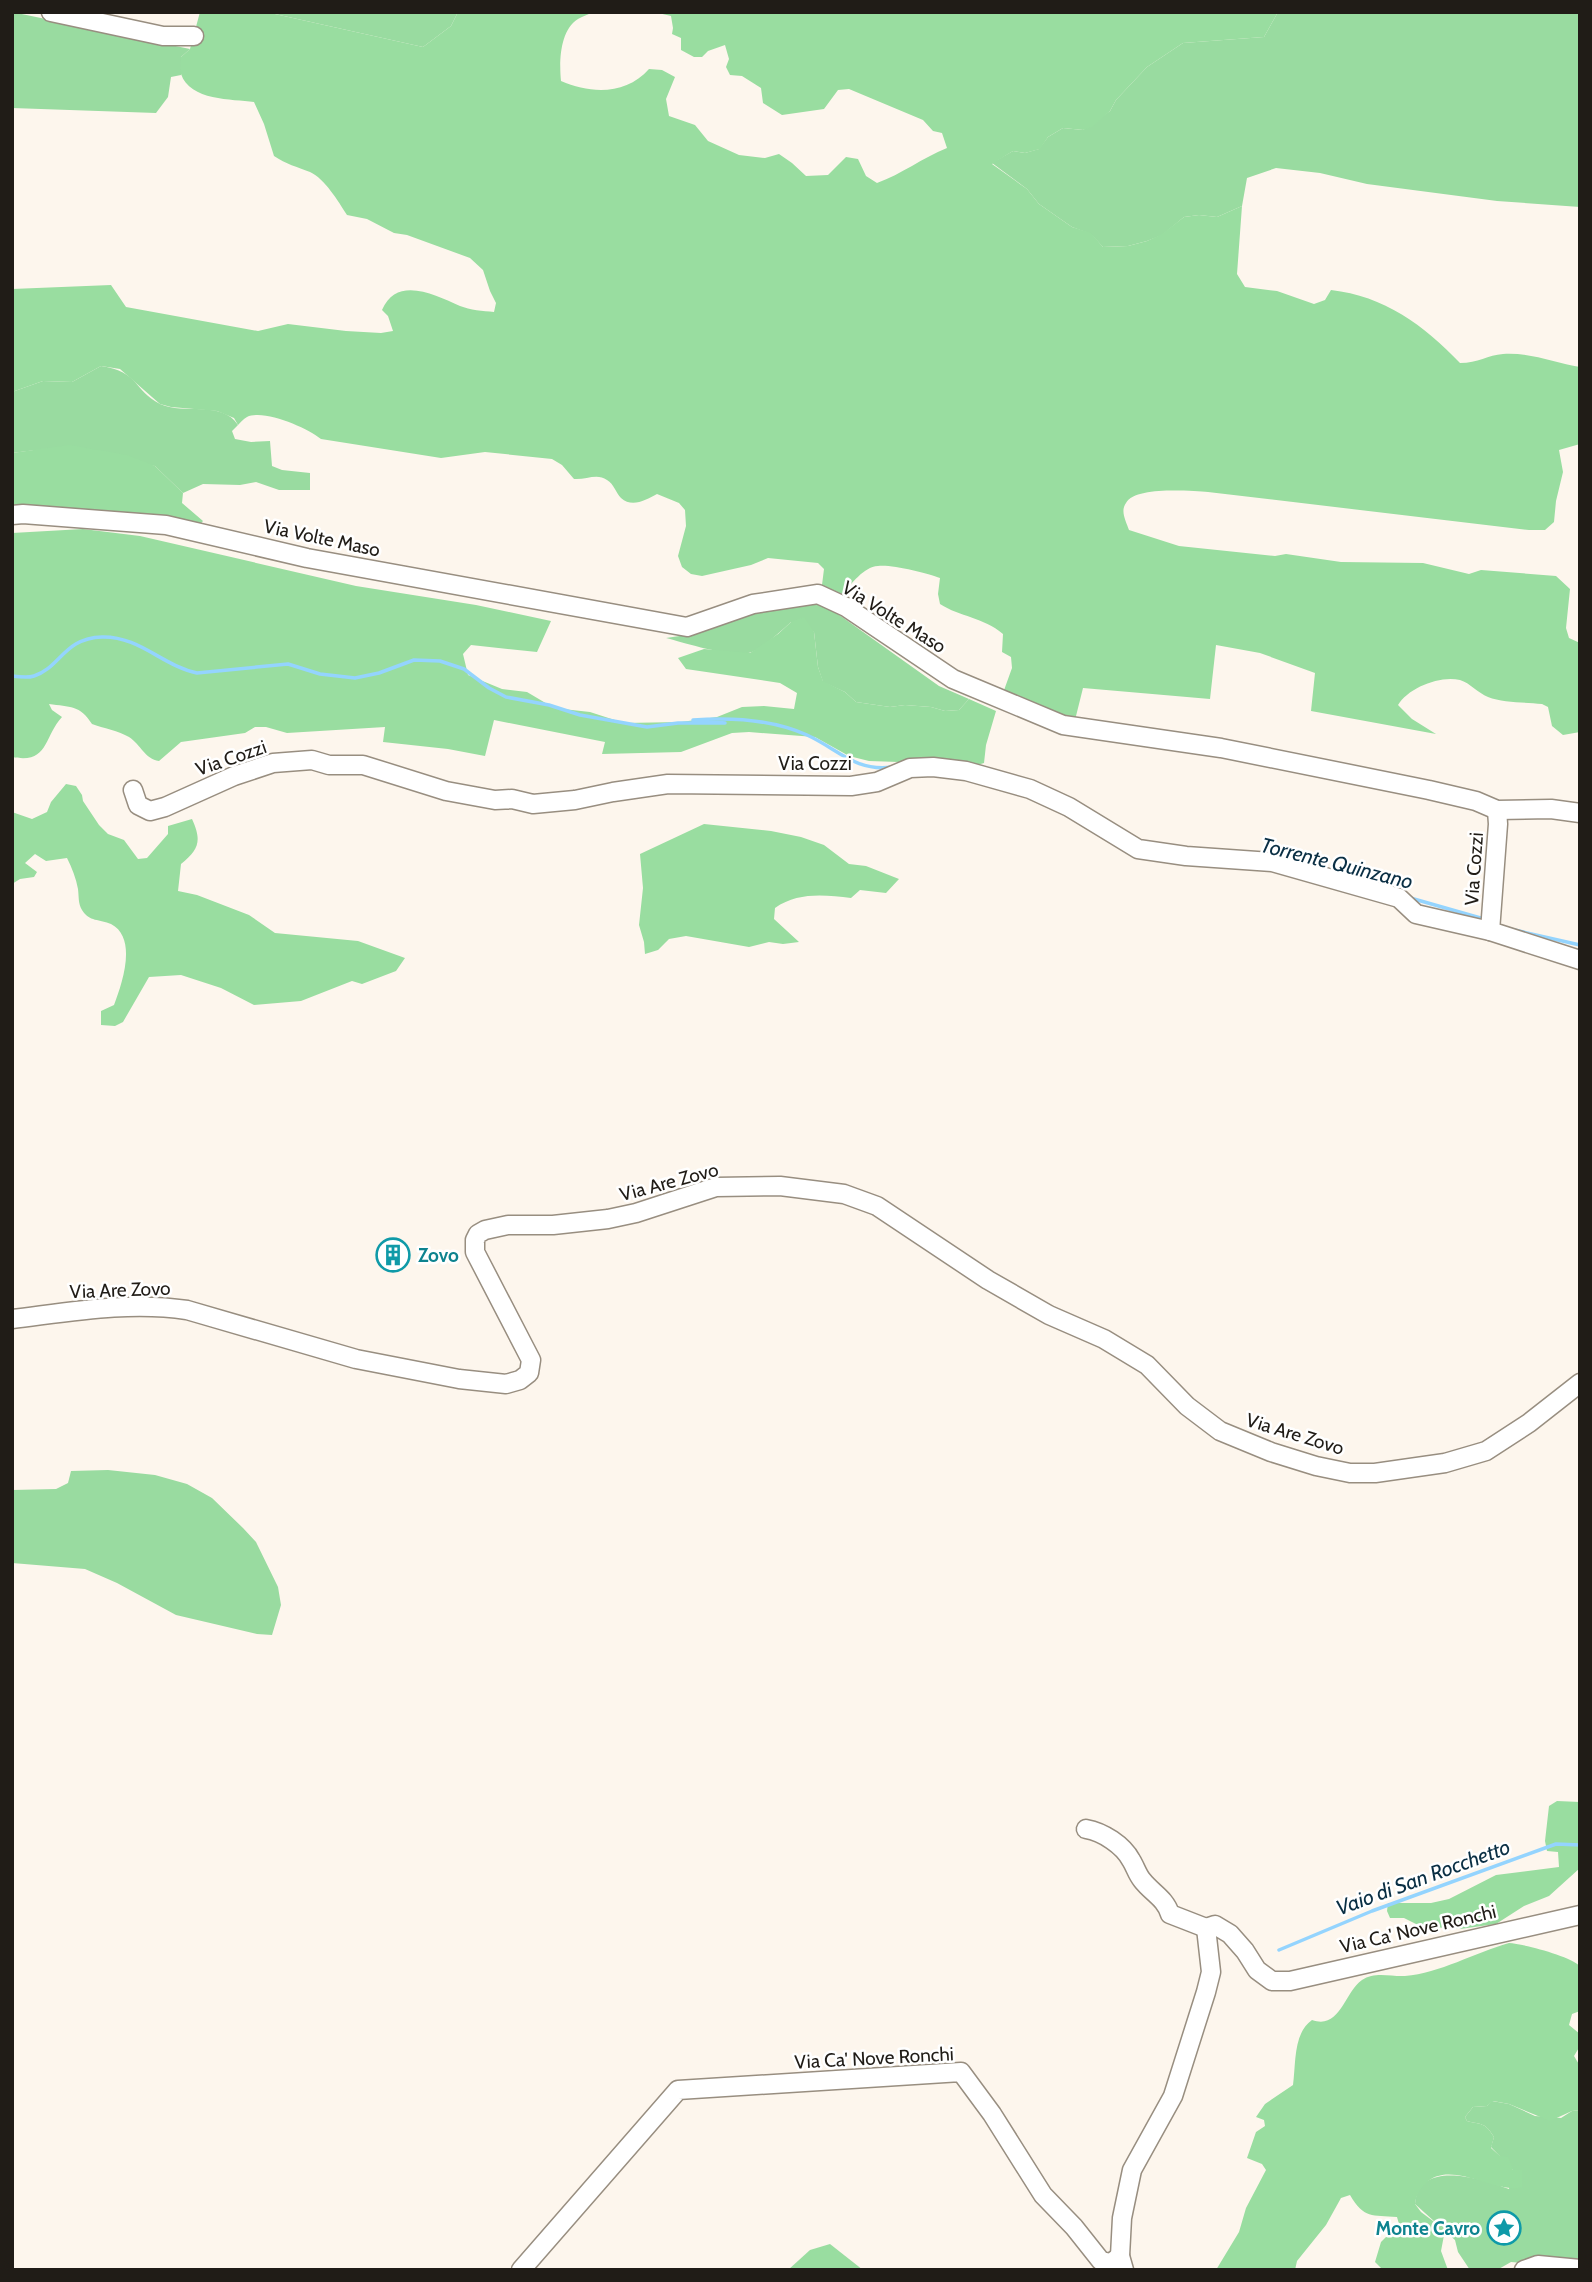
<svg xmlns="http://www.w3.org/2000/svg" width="1592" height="2282" font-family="Cabin,sans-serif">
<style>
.green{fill:#99dba0}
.forest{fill:#99dda0}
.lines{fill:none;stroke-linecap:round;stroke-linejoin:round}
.stream{stroke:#94d4fe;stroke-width:3.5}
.minor-casing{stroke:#988e80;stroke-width:21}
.minor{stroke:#fff;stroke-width:18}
.labels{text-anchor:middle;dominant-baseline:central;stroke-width:5;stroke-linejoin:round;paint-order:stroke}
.street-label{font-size:19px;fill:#201c17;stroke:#fff}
.culture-label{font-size:19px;font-weight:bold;fill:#0d838f;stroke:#fff;text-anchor:start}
.water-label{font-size:21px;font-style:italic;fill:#0a2f44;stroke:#fff}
</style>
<rect width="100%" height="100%" fill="#fdf6ed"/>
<g class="green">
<path d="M 12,12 L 190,49 L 181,57 L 181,75 L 171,77 L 168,97 L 156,113 L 12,108 Z"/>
<path d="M 266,12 L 458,12 L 451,26 L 423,47 Z"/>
<path d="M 1278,12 L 1580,12 L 1580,207 L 1497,201 L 1367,184 L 1320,173 L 1276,168 L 1247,178 L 1242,206 L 1217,217 L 1199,215 L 1184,217 L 1162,235 L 1147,241 L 1128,246 L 1103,247 L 1091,234 L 1072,227 L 1039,204 L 1027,189 L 992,163 L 1013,151 L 1025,153 L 1039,149 L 1048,137 L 1063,128 L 1083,130 L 1110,111 L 1116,100 L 1147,67 L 1183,43 L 1264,37 Z"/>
<path d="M 101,366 C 140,372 133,390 160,404 C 184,415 222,400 238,425 L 232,431 L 235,439 L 251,442 L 270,441 L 272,466 L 282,470 L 310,473 L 310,490 L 279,490 L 256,482 L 240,485 L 203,484 L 183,493 L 155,466 L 36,450 L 12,453 L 12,392 L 43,381 L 72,382 Z"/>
<path d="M 805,602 L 828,607 L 939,686 L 969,699 L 959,710 L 945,711 L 931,707 L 905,705 L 890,707 L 856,702 L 845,692 L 823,682 L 818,667 L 814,632 L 791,622 C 780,632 766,645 752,652 C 735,659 685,643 666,638 L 700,633 L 771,606 Z"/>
<path d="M 108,1470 L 155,1475 L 187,1484 L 212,1498 L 243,1528 L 256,1542 L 278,1587 L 281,1605 L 272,1635 L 257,1634 L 176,1615 L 117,1583 L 85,1569 L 12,1563 L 12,1490 L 56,1489 L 68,1483 L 71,1471 Z"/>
<path d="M 1492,2101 L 1509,2104 L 1535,2116 L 1561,2118 L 1572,2111 L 1580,2110 L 1580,2268 L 1511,2262 L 1497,2270 L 1470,2270 L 1458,2252 L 1455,2240 L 1415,2204 C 1419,2158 1482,2179 1509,2189 L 1513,2170 L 1491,2147 L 1494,2137 C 1485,2122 1482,2125 1467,2121 L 1465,2117 L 1473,2107 L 1487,2106 Z"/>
</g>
<g class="forest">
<path d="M 200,12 L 266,12 L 423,47 L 451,26 L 458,12 L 594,12 C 589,14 583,16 578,19 C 560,30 559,61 561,81 C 591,94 626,95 649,69 L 662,70 L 675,77 L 666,99 L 669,116 L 695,125 L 708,141 L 739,155 L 765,158 L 779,154 L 792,163 L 806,176 L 828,175 L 846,157 L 858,159 L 866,176 L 877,183 C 902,174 922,158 947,148 L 942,133 L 933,131 L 923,120 L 849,89 L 838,90 L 824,109 L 782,115 L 763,103 L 761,88 L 742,76 L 730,75 L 726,67 L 729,59 L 725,45 L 708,51 L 702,57 L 694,57 L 681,50 L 681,38 L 672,34 L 673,28 L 671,16 L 654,12 L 1278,12 L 1264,37 L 1183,43 L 1147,67 L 1116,100 L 1110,111 L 1092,127 L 1083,130 L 1063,128 L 1048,137 L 1040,149 L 1025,153 L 1013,151 L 992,164 L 1027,189 L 1039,204 L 1072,227 L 1091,233 L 1103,247 L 1128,246 L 1147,241 L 1162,234 L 1184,217 L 1199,215 L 1217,217 L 1242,206 L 1237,274 L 1245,287 L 1277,291 L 1314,304 L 1325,300 L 1331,290 C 1384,296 1424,325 1460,363 C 1478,363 1488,355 1503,354 C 1529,352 1555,363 1580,367 L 1580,444 L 1559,450 L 1563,472 L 1556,501 L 1554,522 L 1545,530 L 1529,530 L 1208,492 C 1191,491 1135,486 1126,503 C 1120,511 1126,521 1129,530 L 1179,546 L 1275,556 L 1286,554 L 1341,562 L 1423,563 L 1469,574 L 1481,570 L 1556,576 L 1570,589 L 1566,628 L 1569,638 L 1580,643 L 1580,732 L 1563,735 L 1552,726 L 1548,707 L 1542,704 C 1525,702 1503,703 1488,697 C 1478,693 1470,683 1460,680 C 1440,675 1408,688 1398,705 L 1412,719 L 1436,734 L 1311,711 L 1315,673 L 1260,653 L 1216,645 L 1210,699 L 1083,688 L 1075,720 L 1003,693 L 1012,668 L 1011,657 L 1002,652 L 1003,634 C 983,617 960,617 940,604 L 938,594 L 940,578 C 928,573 890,564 878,566 C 863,567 852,584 842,594 L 822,585 L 824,569 L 818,563 L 768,558 L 751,565 L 702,576 L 691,574 L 682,567 L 678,556 L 686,526 L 685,510 L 679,503 L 657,494 C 646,500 632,508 621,498 C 616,493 614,484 607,480 C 597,473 586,480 574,479 L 562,465 L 552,459 L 485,452 L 441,458 L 321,439 C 307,428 265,409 247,417 C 243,419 241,422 238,425 L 234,418 L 217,411 L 171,407 L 160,404 L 120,369 L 101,366 L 72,382 L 43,381 L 12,392 L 12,289 L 111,285 L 126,307 L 258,331 L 288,324 L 346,331 L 381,333 L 393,331 L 388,316 L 382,310 C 397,275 435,295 460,306 C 470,310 483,311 494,312 L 496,303 L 490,291 L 483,270 L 470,258 L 407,235 L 394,233 L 367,219 L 347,215 C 338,201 325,179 310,172 C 297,167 286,164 274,156 L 264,124 L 254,102 C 232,99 190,101 181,74 C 180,70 181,62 181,57 L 190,49 Z"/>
<path d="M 69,445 L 127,455 L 155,466 L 183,493 L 182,503 L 203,521 L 195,530 L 144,517 L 83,510 L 12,514 L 12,453 Z"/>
<path d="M 83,529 L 140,536 L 356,586 L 476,605 L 551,621 L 537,652 L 471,645 L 463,654 L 468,675 L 502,689 L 527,692 L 554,708 L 590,712 L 624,723 L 681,722 L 717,717 L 742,707 L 764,706 L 794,709 L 797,693 L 780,683 L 686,669 L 678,658 L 704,649 L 750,653 L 778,634 L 791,622 L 804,617 L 814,632 L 818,667 L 823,681 L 845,692 L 856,702 L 890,707 L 905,705 L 931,707 L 945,711 L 959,710 L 969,699 L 996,711 L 986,745 L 984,763 L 971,767 L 928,763 L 869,761 L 849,756 L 815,737 L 749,732 L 732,733 L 681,752 L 602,754 L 605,742 L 494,720 L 485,756 L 448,749 L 383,742 L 385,727 L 287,733 L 266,727 L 255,727 L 245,733 L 181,742 L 159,761 C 145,759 141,745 129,737 C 119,731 103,728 92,724 C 80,705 70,707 49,704 L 52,710 L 62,717 C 43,738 49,764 12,757 L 12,533 Z"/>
<path d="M 66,784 L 76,786 L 82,795 L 83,801 L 99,825 L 108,834 L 124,840 L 138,859 L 147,858 L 168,834 L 168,826 L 192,819 C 202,841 199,849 181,864 L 178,891 L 197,895 L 249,915 L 275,933 L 358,941 L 405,958 L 396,971 L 362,984 L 352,981 L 301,1001 L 254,1005 L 221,988 L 181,975 L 149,977 L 123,1022 L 115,1026 L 101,1025 L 101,1011 L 114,1005 C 122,984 138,938 111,924 C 100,919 89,922 82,910 C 78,903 79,897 78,889 C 76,878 72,868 67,858 L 46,861 L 35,854 L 25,863 L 37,872 L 34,877 L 20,879 L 12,884 L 12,812 L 32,819 L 47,812 L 51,802 Z"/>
<path d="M 704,824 L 771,831 L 801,837 L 824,845 L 849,864 L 866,866 L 899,879 L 886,893 L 860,890 L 851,898 C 824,895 798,892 775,908 L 774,919 L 799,942 L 783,944 L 769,942 L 749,947 L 686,936 L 669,939 L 658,950 L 645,954 L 644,942 L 639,925 L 643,888 L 640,854 Z"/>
<path d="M 1557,1801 L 1580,1802 L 1580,1868 L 1549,1896 L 1524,1906 L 1496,1924 L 1460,1929 L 1420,1926 L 1404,1918 L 1390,1918 L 1387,1911 L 1388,1903 L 1431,1903 L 1449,1899 L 1496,1875 L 1559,1867 L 1558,1852 L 1547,1851 L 1545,1841 L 1549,1806 Z"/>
<path d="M 1509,1943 C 1524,1944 1570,1956 1580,1966 L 1580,2011 L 1572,2014 L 1569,2025 L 1580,2034 L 1580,2046 L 1574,2056 L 1580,2066 L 1580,2110 L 1572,2111 L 1550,2121 L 1509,2104 L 1493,2101 L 1487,2106 L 1473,2107 L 1465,2117 L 1467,2121 C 1482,2125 1485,2122 1494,2137 L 1491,2148 L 1500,2156 L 1508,2157 L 1513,2170 L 1522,2170 L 1522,2187 C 1496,2195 1450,2158 1425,2184 C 1419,2190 1416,2196 1415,2204 L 1421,2212 L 1445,2230 L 1441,2251 L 1448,2270 L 1383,2270 L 1375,2262 L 1381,2242 L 1399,2224 L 1397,2217 C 1372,2215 1364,2219 1350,2195 L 1341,2198 L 1326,2225 L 1297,2261 L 1295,2270 L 1216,2270 L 1239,2232 L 1246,2208 L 1266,2170 L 1262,2164 L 1247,2158 L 1256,2132 L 1265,2126 L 1264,2120 L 1256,2117 L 1265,2104 L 1293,2085 C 1296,2064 1293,2033 1312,2020 C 1340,2030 1344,1993 1362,1980 C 1375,1971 1392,1977 1405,1976 C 1440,1973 1474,1953 1509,1943 Z"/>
<path d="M 830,2244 L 863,2270 L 788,2270 L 810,2250 Z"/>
</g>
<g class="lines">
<g class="stream">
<path d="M 12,676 C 19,677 28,678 34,676 C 60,668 64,638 102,637 C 139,636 163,666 197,673 L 288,664 L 320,674 L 355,678 L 379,673 L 414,660 L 440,661 L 464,669 L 489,688 L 506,697 L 549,705 L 580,715 L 647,727 L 678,723 L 725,723 L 693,720 C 732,717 771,719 807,735 C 838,749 855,772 892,767"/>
<path d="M 1407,897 L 1484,919"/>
<path d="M 1510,929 L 1580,945"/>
<path d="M 1279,1950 L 1372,1911 L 1556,1844 L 1580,1845"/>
</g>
<defs>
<g id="minor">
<path d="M 51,12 L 163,36 L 194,36"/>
<path d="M 12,515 L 23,514 L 166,525 L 307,558 L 687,627 L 753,604 L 818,594 L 846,607 L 953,679 L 1063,725 L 1221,748 L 1429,790 L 1476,801 L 1497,810 L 1551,809 L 1580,813"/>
<path d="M 133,790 L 138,805 L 150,811 L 165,807 L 234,776 L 273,763 L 312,760 L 329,765 L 363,765 L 446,791 L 495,800 L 512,799 L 533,804 L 575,800 L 613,792 L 668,784 L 851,786 L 877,782 L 910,768 L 933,767 L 966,771 L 1030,789 L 1069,807 L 1138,849 L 1186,856 L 1272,862 L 1399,898 L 1416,914 L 1490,931"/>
<path d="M 1497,810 L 1498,824 L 1490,931 L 1580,960"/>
<path d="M 12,1319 C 70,1312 129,1301 187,1310 L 356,1359 L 459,1379 L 506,1384 L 520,1380 L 529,1373 L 531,1360 L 475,1252 L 475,1240 L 478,1234 L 485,1230 L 508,1225 L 553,1225 L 608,1219 L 636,1213 L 716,1187 L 780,1186 L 844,1194 L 877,1206 L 988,1280 L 1049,1315 L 1104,1339 L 1147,1365 L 1187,1406 L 1220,1431 L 1271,1452 L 1316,1466 L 1350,1473 L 1375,1473 L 1445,1463 L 1486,1451 L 1529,1423 L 1580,1383"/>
<path d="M 1086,1829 C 1103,1832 1123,1845 1131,1860 C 1135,1866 1137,1874 1142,1880 C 1152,1893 1165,1898 1170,1914 L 1206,1928"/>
<path d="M 521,2270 L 678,2090 L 961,2072 L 992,2114 L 1043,2195 L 1074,2227 L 1101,2261 L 1111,2263 L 1120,2256"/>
<path d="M 1124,2270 L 1120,2256 L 1122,2218 L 1132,2170 L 1173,2096 L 1206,1992 L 1211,1972 L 1206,1928 L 1215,1925 L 1230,1934 L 1245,1951 L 1257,1970 L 1272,1981 L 1290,1981 L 1580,1915"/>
<path d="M 1524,2270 L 1538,2265 L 1580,2269"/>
</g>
</defs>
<use href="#minor" class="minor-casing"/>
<use href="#minor" class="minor"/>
</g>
<defs>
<symbol id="building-ring" viewBox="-11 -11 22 22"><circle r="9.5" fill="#fff" stroke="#0f9aa8" stroke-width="1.5"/><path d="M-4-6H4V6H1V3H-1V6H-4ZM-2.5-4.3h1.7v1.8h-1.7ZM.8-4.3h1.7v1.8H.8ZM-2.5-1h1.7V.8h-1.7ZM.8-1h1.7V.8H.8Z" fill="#0f9aa8"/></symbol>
<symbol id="sight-ring" viewBox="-11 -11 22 22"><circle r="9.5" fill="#fff" stroke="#0f9aa8" stroke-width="1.5"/><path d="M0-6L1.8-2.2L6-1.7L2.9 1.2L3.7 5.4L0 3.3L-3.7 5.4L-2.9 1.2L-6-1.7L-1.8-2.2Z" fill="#0f9aa8"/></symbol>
</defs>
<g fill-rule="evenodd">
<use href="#building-ring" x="374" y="1236" width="38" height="38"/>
<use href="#sight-ring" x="1485" y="2209" width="38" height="38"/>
</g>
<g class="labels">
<g class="street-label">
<text transform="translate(322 538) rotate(12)">Via Volte Maso</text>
<text transform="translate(894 617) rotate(32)">Via Volte Maso</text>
<text transform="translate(231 758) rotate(-19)">Via Cozzi</text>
<text x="815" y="763">Via Cozzi</text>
<text transform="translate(1474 869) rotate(-86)">Via Cozzi</text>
<text transform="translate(669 1182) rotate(-15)">Via Are Zovo</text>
<text transform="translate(120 1290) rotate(-2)">Via Are Zovo</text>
<text transform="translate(1295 1434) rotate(17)">Via Are Zovo</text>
<text transform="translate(1418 1929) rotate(-13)">Via Ca' Nove Ronchi</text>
<text transform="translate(874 2058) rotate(-3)">Via Ca' Nove Ronchi</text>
</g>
<g class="culture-label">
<text x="418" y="1255">Zovo</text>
<text x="1480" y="2228" text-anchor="end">Monte Cavro</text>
</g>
<g class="water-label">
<text transform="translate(1337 863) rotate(14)">Torrente Quinzano</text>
<text transform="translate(1423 1877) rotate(-20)">Vaio di San Rocchetto</text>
</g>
</g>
<rect width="1592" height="2282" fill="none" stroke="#201c17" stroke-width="28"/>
</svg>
